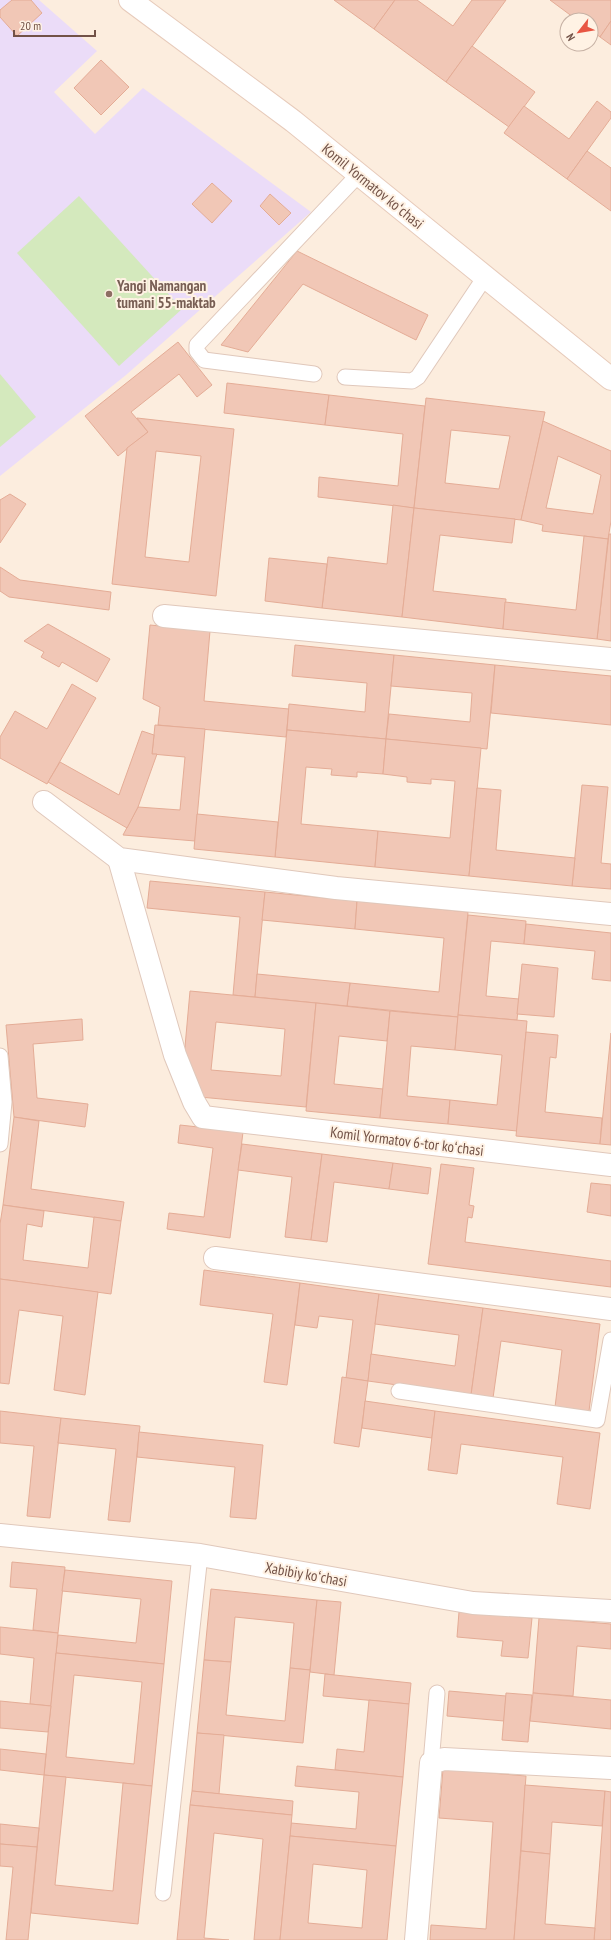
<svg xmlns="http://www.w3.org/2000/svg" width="611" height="1940" font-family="'PT Sans Narrow',sans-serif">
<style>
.education{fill:#ebdcf8}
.green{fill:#d4e9bd}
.building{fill:#f1c7b6;stroke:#e4ac96;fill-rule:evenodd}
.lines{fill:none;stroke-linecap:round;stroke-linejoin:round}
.lane-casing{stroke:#e0c8bb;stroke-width:17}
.street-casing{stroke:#e0c8bb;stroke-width:24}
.secondary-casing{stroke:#e7cbbb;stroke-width:24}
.lane{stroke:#fff;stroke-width:15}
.street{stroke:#fff;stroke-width:22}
.secondary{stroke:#fff;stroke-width:22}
.education-dot{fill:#8d6e63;stroke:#fff2e4;stroke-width:1.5}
.labels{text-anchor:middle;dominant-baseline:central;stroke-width:4;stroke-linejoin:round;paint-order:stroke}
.street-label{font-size:15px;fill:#725247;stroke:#fff2e4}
.education-label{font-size:15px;font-weight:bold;fill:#785e54;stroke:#fff2e4;text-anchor:start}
</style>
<rect width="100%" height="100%" fill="#fcedde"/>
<path class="education" d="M 0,0 L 39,0 L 97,51 L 54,92 L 95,134 L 143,88 L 311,212 L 126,375 L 0,476 Z"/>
<g class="green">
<path d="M 79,196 L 182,309 L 119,366 L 17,253 Z"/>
<path d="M 0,374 L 36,417 L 0,447 Z"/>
</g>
<g class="building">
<path d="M 12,0 L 31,0 L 42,13 L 17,36 L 0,17 L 0,10 Z"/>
<path d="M 334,0 L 395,0 L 374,29 Z"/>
<path d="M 395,0 L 417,0 L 453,26 L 472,0 L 506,0 L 446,82 L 374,29 Z"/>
<path d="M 550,0 L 611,0 L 611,21 L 600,37 L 591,30 L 591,20 L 577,20 Z"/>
<path d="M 611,21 L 611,45 L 600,37 Z"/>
<path d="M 472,46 L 535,92 L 509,127 L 446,82 Z"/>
<path d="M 101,60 L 129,87 L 101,115 L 74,88 Z"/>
<path d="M 597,101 L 611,112 L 611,118 L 567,179 L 504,133 L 524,106 L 569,139 Z"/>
<path d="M 587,151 L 611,168 L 611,211 L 567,179 Z"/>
<path d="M 212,183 L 232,201 L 212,223 L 192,204 Z"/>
<path d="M 270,194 L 291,213 L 279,225 L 260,206 Z"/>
<path d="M 297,251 L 428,315 L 416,340 L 303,284 L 248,352 L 221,345 Z"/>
<path d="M 178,342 L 212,385 L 197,397 L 179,374 L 131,412 L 148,432 L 118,456 L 85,416 Z"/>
<path d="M 227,383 L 329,395 L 325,425 L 224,413 Z"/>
<path d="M 329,395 L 425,406 L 414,508 L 318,497 L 319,477 L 398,486 L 403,434 L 325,425 Z"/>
<path d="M 426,398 L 545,412 L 521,520 L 414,508 ZM 451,430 L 510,436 L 499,489 L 445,483 Z"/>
<path d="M 137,418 L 234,429 L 216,596 L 112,584 L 127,448 L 148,432 ZM 156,451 L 201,456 L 189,562 L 145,557 Z"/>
<path d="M 543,421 L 611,451 L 611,521 L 608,539 L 542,531 L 543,525 L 521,520 ZM 558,456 L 601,475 L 593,514 L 546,508 Z"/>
<path d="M 10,494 L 26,504 L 0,543 L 0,500 Z"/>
<path d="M 393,505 L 414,508 L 402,617 L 322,608 L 328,557 L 387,564 Z"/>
<path d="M 414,508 L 515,519 L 512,543 L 440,535 L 433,591 L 506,599 L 503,629 L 402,617 Z"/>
<path d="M 609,534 L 611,534 L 611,641 L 597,639 Z"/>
<path d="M 584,536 L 608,539 L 597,639 L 503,629 L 505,602 L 576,610 Z"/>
<path d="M 269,558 L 327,564 L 322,608 L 265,601 Z"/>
<path d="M 0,567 L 20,580 L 111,592 L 109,610 L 9,597 L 0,591 Z"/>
<path d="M 48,624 L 110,659 L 97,682 L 62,662 L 59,667 L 41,657 L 44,652 L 24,641 Z"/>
<path d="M 150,625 L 210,631 L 204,701 L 289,709 L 286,737 L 158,725 L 160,707 L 143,699 Z"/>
<path d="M 295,645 L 394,655 L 386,739 L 287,730 L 289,704 L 365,712 L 367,683 L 292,676 Z"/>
<path d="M 394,655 L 495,665 L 487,749 L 386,739 L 389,714 L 470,722 L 472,693 L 391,686 Z"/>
<path d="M 495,665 L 611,676 L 611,725 L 491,713 Z"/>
<path d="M 72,684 L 96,698 L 47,784 L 0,758 L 0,737 L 15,711 L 47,729 Z"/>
<path d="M 155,725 L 205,729 L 195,841 L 123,835 L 138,807 L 180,810 L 185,757 L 152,754 Z"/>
<path d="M 287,730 L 386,739 L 383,774 L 357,772 L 357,777 L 331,775 L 332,769 L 306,767 L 301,824 L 378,831 L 375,867 L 275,857 Z"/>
<path d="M 142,731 L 154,735 L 152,754 L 157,754 L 138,807 L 127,828 L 48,782 L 60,762 L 119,795 Z"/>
<path d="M 386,739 L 481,748 L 469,876 L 375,867 L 378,831 L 450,838 L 455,781 L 431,779 L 431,784 L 407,782 L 407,777 L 383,774 Z"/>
<path d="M 582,785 L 608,787 L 601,863 L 611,864 L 611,889 L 572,886 Z"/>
<path d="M 477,788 L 501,790 L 496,850 L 575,858 L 572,886 L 469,876 Z"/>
<path d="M 197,814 L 278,822 L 275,857 L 194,849 Z"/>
<path d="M 150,881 L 265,892 L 255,997 L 233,995 L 240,917 L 147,908 Z"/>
<path d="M 265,892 L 357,901 L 355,929 L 262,920 Z"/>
<path d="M 357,901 L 468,912 L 458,1017 L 347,1006 L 350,983 L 439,992 L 444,938 L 355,929 Z"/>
<path d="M 468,915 L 526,921 L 524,944 L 491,941 L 486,996 L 519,999 L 517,1020 L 458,1015 Z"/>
<path d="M 526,924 L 611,933 L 611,981 L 592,979 L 595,951 L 524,944 Z"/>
<path d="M 522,964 L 558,968 L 554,1017 L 517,1014 Z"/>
<path d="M 257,974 L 350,983 L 347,1006 L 255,997 Z"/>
<path d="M 190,991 L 316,1003 L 306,1107 L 200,1097 L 183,1069 ZM 216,1022 L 285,1029 L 281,1076 L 211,1070 Z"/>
<path d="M 316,1003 L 390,1011 L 387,1041 L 339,1036 L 334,1084 L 383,1089 L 380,1118 L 306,1111 Z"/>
<path d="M 390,1011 L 458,1017 L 455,1050 L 411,1046 L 407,1096 L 450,1100 L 448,1124 L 380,1118 Z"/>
<path d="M 458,1015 L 527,1021 L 517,1131 L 448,1124 L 450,1100 L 497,1105 L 502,1055 L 455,1050 Z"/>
<path d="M 82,1019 L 83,1040 L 33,1044 L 37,1098 L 88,1104 L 85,1127 L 14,1117 L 6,1025 Z"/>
<path d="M 526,1032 L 558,1035 L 556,1058 L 550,1057 L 545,1112 L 602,1118 L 600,1144 L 516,1136 Z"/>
<path d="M 611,1033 L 611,1145 L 600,1144 Z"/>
<path d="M 14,1117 L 39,1121 L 31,1189 L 124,1202 L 121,1221 L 3,1205 Z"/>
<path d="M 180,1125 L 243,1132 L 230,1238 L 167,1229 L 169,1213 L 204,1217 L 213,1148 L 178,1143 Z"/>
<path d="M 242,1144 L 322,1154 L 311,1240 L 285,1237 L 292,1177 L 238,1170 Z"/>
<path d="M 322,1154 L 393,1163 L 389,1189 L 334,1182 L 327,1242 L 311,1240 Z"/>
<path d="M 393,1163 L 431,1168 L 428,1194 L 389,1189 Z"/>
<path d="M 441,1164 L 474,1168 L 469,1205 L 474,1206 L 472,1218 L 468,1217 L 465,1242 L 611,1261 L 611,1287 L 428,1264 Z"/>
<path d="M 591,1183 L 611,1185 L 611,1216 L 587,1212 Z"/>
<path d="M 3,1205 L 44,1211 L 42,1227 L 27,1224 L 23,1260 L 88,1268 L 94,1217 L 121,1221 L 111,1294 L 0,1279 L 0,1224 Z"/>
<path d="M 204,1270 L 300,1283 L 287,1385 L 264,1382 L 273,1314 L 200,1305 Z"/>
<path d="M 0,1279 L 98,1292 L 85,1395 L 54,1390 L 63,1316 L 19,1310 L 9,1384 L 0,1383 Z"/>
<path d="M 300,1283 L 379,1294 L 368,1381 L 346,1378 L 353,1320 L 319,1316 L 317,1328 L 295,1325 Z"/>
<path d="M 379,1294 L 483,1308 L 471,1395 L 368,1381 L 371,1354 L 455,1366 L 459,1335 L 375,1324 Z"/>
<path d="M 483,1308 L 600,1324 L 589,1411 L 555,1407 L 562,1350 L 501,1341 L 493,1398 L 471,1395 Z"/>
<path d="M 342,1377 L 368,1381 L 359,1447 L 334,1443 Z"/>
<path d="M 365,1401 L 435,1411 L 432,1438 L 362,1428 Z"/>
<path d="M 0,1411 L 61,1418 L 50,1518 L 27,1516 L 34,1446 L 0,1443 Z"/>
<path d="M 435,1411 L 600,1433 L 590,1509 L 557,1504 L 563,1457 L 461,1444 L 457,1474 L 428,1470 Z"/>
<path d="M 61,1418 L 140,1426 L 130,1522 L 108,1520 L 116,1449 L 58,1443 Z"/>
<path d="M 139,1432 L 263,1445 L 256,1519 L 230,1517 L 235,1467 L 137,1457 Z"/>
<path d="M 12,1562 L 65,1567 L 58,1633 L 33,1630 L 37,1589 L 10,1587 Z"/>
<path d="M 65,1570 L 172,1581 L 164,1664 L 56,1653 L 58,1635 L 136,1643 L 141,1599 L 62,1591 Z"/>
<path d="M 211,1589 L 317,1600 L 310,1670 L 290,1668 L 294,1623 L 235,1617 L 231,1662 L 204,1660 Z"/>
<path d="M 317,1600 L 341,1602 L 334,1675 L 310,1672 Z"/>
<path d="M 459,1612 L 532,1618 L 528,1658 L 501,1656 L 503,1641 L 457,1637 Z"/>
<path d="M 539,1618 L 611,1624 L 611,1649 L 577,1646 L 573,1696 L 533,1693 Z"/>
<path d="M 0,1627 L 58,1633 L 51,1706 L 30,1704 L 34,1658 L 0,1654 Z"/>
<path d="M 56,1653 L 164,1664 L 152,1786 L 44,1775 ZM 74,1675 L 142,1682 L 134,1764 L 66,1757 Z"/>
<path d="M 204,1660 L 231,1662 L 226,1715 L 285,1721 L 290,1668 L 310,1670 L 303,1743 L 197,1733 Z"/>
<path d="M 325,1674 L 411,1683 L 409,1704 L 323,1696 Z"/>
<path d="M 449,1691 L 506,1696 L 504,1721 L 447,1716 Z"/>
<path d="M 506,1693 L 532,1695 L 528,1742 L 502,1740 Z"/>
<path d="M 533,1693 L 611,1700 L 611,1729 L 530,1721 Z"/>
<path d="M 369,1700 L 409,1704 L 403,1777 L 335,1770 L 337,1749 L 364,1752 Z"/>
<path d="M 0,1701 L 51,1706 L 48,1732 L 0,1728 Z"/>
<path d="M 197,1733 L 224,1735 L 219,1794 L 192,1791 Z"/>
<path d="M 0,1749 L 46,1754 L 44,1775 L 0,1770 Z"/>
<path d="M 297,1766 L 403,1777 L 396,1846 L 290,1836 L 291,1823 L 356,1829 L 359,1792 L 295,1786 Z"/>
<path d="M 443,1769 L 526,1776 L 514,1940 L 430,1940 L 431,1925 L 486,1929 L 493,1822 L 439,1818 Z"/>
<path d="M 44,1775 L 66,1777 L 55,1885 L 113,1891 L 123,1783 L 152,1786 L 138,1924 L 31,1913 Z"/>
<path d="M 525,1785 L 605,1791 L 602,1826 L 552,1822 L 550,1854 L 521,1851 Z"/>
<path d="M 192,1791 L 293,1801 L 292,1815 L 190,1805 Z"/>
<path d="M 605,1791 L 611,1792 L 611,1940 L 594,1940 Z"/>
<path d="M 190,1805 L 292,1815 L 280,1940 L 254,1940 L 263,1839 L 214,1833 L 204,1938 L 229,1940 L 177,1940 Z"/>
<path d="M 0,1824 L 39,1828 L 37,1847 L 0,1844 Z"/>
<path d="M 290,1836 L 396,1846 L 387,1940 L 280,1940 ZM 313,1864 L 367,1870 L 362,1928 L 308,1923 Z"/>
<path d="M 0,1844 L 37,1847 L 28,1940 L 6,1940 L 13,1867 L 0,1866 Z"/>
<path d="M 521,1851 L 550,1854 L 545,1924 L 595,1928 L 594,1940 L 514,1940 Z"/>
</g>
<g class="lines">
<defs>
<g id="lane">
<path d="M 314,374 L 204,360 L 197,351 L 197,345 L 359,174"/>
<path d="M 345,377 L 412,381 L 418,377 L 485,277"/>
<path d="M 0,1056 L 4,1102 L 0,1144"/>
<path d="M 399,1391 L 597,1420 L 611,1340"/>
<path d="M 431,1763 L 437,1693"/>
<path d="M 163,1893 L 200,1555"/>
</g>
<g id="street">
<path d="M 164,616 L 611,659"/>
<path d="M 44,802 L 119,859 L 336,888 L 611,914"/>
<path d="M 119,859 L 175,1055 L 194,1102 L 203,1117 L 611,1165"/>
<path d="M 215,1258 L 611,1309"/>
<path d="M 0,1535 L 200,1555 L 473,1603 L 611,1611"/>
<path d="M 416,1940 L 431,1763 L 444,1759 L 611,1768"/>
</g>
<path id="secondary" d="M 130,0 L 293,121 L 611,379"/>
</defs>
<use href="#lane" class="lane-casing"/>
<use href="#street" class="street-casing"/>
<use href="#secondary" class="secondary-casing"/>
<use href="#lane" class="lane"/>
<use href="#street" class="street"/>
<use href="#secondary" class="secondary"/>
</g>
<circle class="education-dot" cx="109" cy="294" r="4"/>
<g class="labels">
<g class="street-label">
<text transform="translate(373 186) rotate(39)">Komil Yormatov koʻchasi</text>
<text transform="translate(407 1141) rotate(7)">Komil Yormatov 6-tor koʻchasi</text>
<text transform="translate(306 1574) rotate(10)">Xabibiy koʻchasi</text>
</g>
<g class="education-label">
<text x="117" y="285">Yangi Namangan<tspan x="117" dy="17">tumani 55-maktab</tspan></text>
</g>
</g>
<g transform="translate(579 32) rotate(239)"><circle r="19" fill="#fff2e4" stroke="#c7b2a5"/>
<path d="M0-3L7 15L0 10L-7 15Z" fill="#e85542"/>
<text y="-6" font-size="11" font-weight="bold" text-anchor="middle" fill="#725247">N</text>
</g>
<path d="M14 30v6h81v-6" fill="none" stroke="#725247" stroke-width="2"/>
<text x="20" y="30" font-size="12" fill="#725247" stroke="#fff2e4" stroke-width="3" paint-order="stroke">20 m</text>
</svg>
